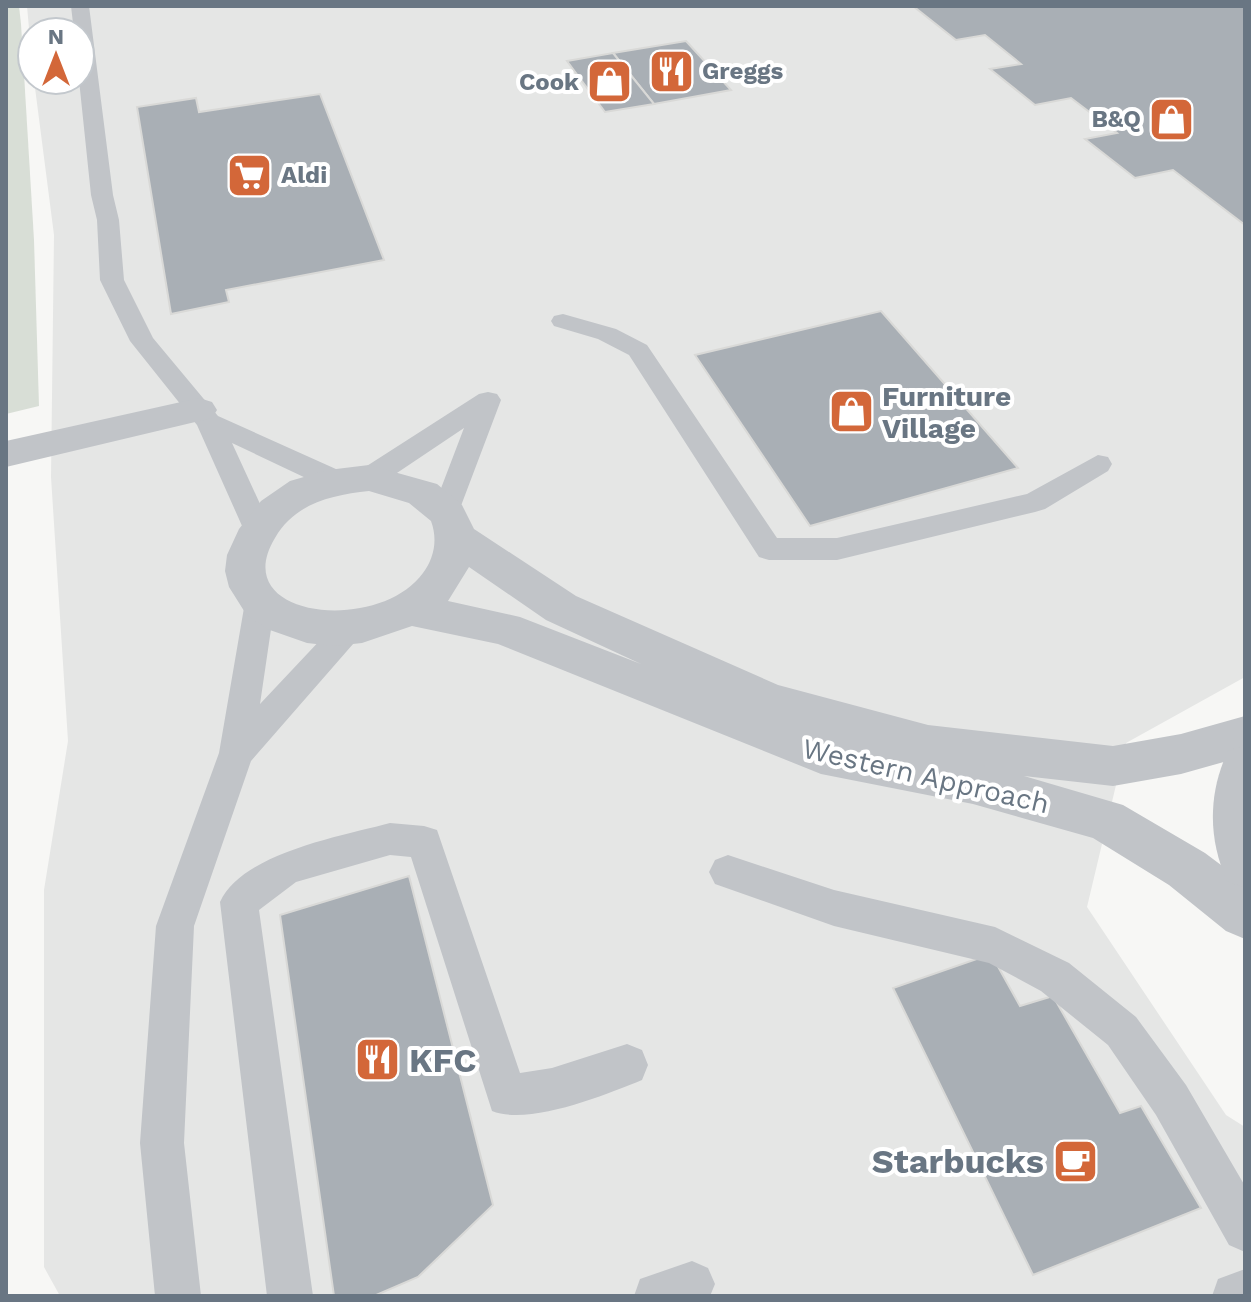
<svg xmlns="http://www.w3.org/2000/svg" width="1251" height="1302" font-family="'Work Sans',sans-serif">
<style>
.built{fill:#e5e6e5}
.green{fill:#d8ded6}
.building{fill:#a9afb5;stroke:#d9d9d7;stroke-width:2}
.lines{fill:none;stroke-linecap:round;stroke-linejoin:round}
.service{fill:#c1c4c8;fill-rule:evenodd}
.minor{fill:#c1c4c8;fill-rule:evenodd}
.tertiary{fill:#c1c4c8;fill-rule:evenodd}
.labels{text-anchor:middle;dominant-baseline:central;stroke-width:8;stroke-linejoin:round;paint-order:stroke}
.far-poi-label{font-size:24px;font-weight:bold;fill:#697683;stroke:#fff;text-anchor:start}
.poi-label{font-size:28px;font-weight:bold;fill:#697683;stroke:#fff;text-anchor:start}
.street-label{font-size:28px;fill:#697683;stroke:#fff}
.near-poi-label{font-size:34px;font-weight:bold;fill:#697683;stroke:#fff;text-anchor:start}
</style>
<rect width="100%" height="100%" fill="#f7f7f5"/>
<path class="built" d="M 27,6 L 1245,6 L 1245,677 L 1126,743 L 1087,907 L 1226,1115 L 1245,1127 L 1245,1296 L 60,1296 L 44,1267 L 44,890 L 68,741 L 51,477 L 54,235 L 34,80 L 80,80 L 80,32 L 32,32 L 32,62 Z"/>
<path class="green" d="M 6,6 L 19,6 L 21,24 L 34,240 L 39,406 L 6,414 Z"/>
<g class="building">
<path d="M 913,6 L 1245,6 L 1245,225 L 1173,170 L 1135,178 L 1085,139 L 1117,133 L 1071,98 L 1035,105 L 990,69 L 1021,64 L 985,35 L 956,40 Z"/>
<path d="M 686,41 L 731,90 L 654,104 L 613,53 Z"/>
<path d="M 613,53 L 654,104 L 605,112 L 567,61 Z"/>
<path d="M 320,94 L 384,260 L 226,290 L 229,302 L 171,314 L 137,107 L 196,98 L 199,112 Z"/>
<path d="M 881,311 L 1018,468 L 810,526 L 695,355 Z"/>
<path d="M 409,876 L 493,1205 L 418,1277 L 374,1296 L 334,1296 L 280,915 Z"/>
<path d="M 991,954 L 1020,1006 L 1053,996 L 1120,1113 L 1141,1106 L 1201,1208 L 1033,1275 L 893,988 Z"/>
</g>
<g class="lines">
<g class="service">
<path d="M 71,6 L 89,6 L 113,195 L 119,220 L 124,280 L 153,338 L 218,416 L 347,474 L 351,481 L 347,488 L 337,491 L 327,488 L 232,443 L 272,530 L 267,537 L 257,540 L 247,537 L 197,425 L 130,341 L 100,280 L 97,220 L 91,195 L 79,80 L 80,32 L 74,32 Z"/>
<path d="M 563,314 L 616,329 L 647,345 L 777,538 L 837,538 L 1027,494 L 1098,455 L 1108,457 L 1112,464 L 1108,471 L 1045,509 L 1035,512 L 837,560 L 769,560 L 759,557 L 629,355 L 598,339 L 554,326 L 551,321 L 554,316 Z"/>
<path d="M 488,392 L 497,394 L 501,400 L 456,519 L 446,522 L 436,519 L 432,512 L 464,428 L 379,485 L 369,488 L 359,485 L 355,478 L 359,471 L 479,394 Z"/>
<path d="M 260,590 L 271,594 L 275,602 L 260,704 L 340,619 L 351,616 L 362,619 L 367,628 L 251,761 L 194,926 L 184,1143 L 201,1296 L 155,1296 L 140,1143 L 156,926 L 219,753 L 245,602 L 249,594 Z"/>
<path d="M 390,823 L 424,826 L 437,830 L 520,1073 L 552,1068 L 627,1044 L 642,1050 L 648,1065 L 642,1080 C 605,1095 529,1126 492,1111 L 411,857 L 390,855 L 296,882 L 259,910 L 313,1296 L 267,1296 L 220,902 C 242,853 342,836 390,823 Z"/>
<path d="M 728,855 L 834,890 L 995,927 L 1069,963 L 1136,1017 L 1186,1085 L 1245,1186 L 1245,1252 L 1229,1245 L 1156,1115 L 1108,1045 L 1041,991 L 989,963 L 834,926 L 715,884 L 709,872 L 715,860 Z"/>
<path d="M 692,1261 L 708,1268 L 715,1284 L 710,1296 L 634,1296 L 640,1279 Z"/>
<path d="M 1245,1269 L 1245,1296 L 1212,1296 L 1218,1279 Z"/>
</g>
<g class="minor">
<path d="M 199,398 L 212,402 L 217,410 L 212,418 L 6,467 L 6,441 Z"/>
<path d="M 369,465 L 437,484 L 462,505 L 474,529 L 576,596 L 778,685 L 928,725 L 1113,746 L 1181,734 L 1245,716 L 1245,756 L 1181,774 L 1113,786 L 1024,776 L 1123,805 L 1205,853 L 1245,883 L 1245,939 L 1226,931 L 1169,885 L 1093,838 L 973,804 L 821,774 L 498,644 L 412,626 L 362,643 L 334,646 L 307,643 L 267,629 L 246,614 L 229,587 L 225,571 L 227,555 L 239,529 L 261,501 L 290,481 L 328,470 ZM 369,491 L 409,503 L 431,521 C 438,540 434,558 423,573 C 379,634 226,619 275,538 C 295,503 332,495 369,491 ZM 469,567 L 546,620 L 641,664 L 520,617 L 448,601 Z"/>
</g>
<path class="tertiary" d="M 1245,745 L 1245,888 L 1227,881 C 1208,839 1208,793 1228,751 Z"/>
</g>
<defs>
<symbol id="restaurant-square" viewBox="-11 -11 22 22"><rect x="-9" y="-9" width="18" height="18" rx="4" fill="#d36739" stroke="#fff"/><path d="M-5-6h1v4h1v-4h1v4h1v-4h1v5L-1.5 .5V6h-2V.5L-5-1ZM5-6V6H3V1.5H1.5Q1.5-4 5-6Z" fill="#fff"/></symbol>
<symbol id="shop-square" viewBox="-11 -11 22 22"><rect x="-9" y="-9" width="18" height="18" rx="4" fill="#d36739" stroke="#fff"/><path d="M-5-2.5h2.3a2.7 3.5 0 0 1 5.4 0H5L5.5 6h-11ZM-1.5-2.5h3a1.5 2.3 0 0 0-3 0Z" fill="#fff"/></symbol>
<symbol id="supermarket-square" viewBox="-11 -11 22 22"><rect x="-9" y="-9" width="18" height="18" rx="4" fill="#d36739" stroke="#fff"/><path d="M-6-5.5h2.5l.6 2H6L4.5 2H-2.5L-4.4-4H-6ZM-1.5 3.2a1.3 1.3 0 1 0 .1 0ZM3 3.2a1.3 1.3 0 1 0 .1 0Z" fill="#fff"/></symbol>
<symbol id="cafe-square" viewBox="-11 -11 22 22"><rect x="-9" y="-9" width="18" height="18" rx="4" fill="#d36739" stroke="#fff"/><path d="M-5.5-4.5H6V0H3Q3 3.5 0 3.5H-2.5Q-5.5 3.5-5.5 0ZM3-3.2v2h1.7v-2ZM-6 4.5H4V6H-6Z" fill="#fff"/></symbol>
</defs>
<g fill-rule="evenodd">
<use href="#restaurant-square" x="646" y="46" width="51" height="51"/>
<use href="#shop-square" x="584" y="56" width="51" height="51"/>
<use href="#shop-square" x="1146" y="94" width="51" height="51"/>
<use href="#supermarket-square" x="224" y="150" width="51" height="51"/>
<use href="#shop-square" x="826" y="386" width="51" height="51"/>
<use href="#restaurant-square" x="352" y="1034" width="51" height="51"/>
<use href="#cafe-square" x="1050" y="1136" width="51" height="51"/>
</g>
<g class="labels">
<g class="far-poi-label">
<text x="702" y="71">Greggs</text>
<text x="579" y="82" text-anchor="end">Cook</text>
<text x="1141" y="119" text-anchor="end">B&amp;Q</text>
<text x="281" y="175">Aldi</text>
</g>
<g class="poi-label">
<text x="882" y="396">Furniture<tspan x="882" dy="32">Village</tspan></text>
</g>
<g class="street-label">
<text transform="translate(926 776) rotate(13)">Western Approach</text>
</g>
<g class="near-poi-label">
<text x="409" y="1060">KFC</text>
<text x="1044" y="1161" text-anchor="end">Starbucks</text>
</g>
</g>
<rect width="1251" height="1302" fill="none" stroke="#697683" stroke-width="16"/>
<g transform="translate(56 56)"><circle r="38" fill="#ffffff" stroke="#c3c8cd" stroke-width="2"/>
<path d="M0-6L14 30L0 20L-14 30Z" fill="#d36739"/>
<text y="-12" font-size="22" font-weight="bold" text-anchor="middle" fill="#697683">N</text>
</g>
</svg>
